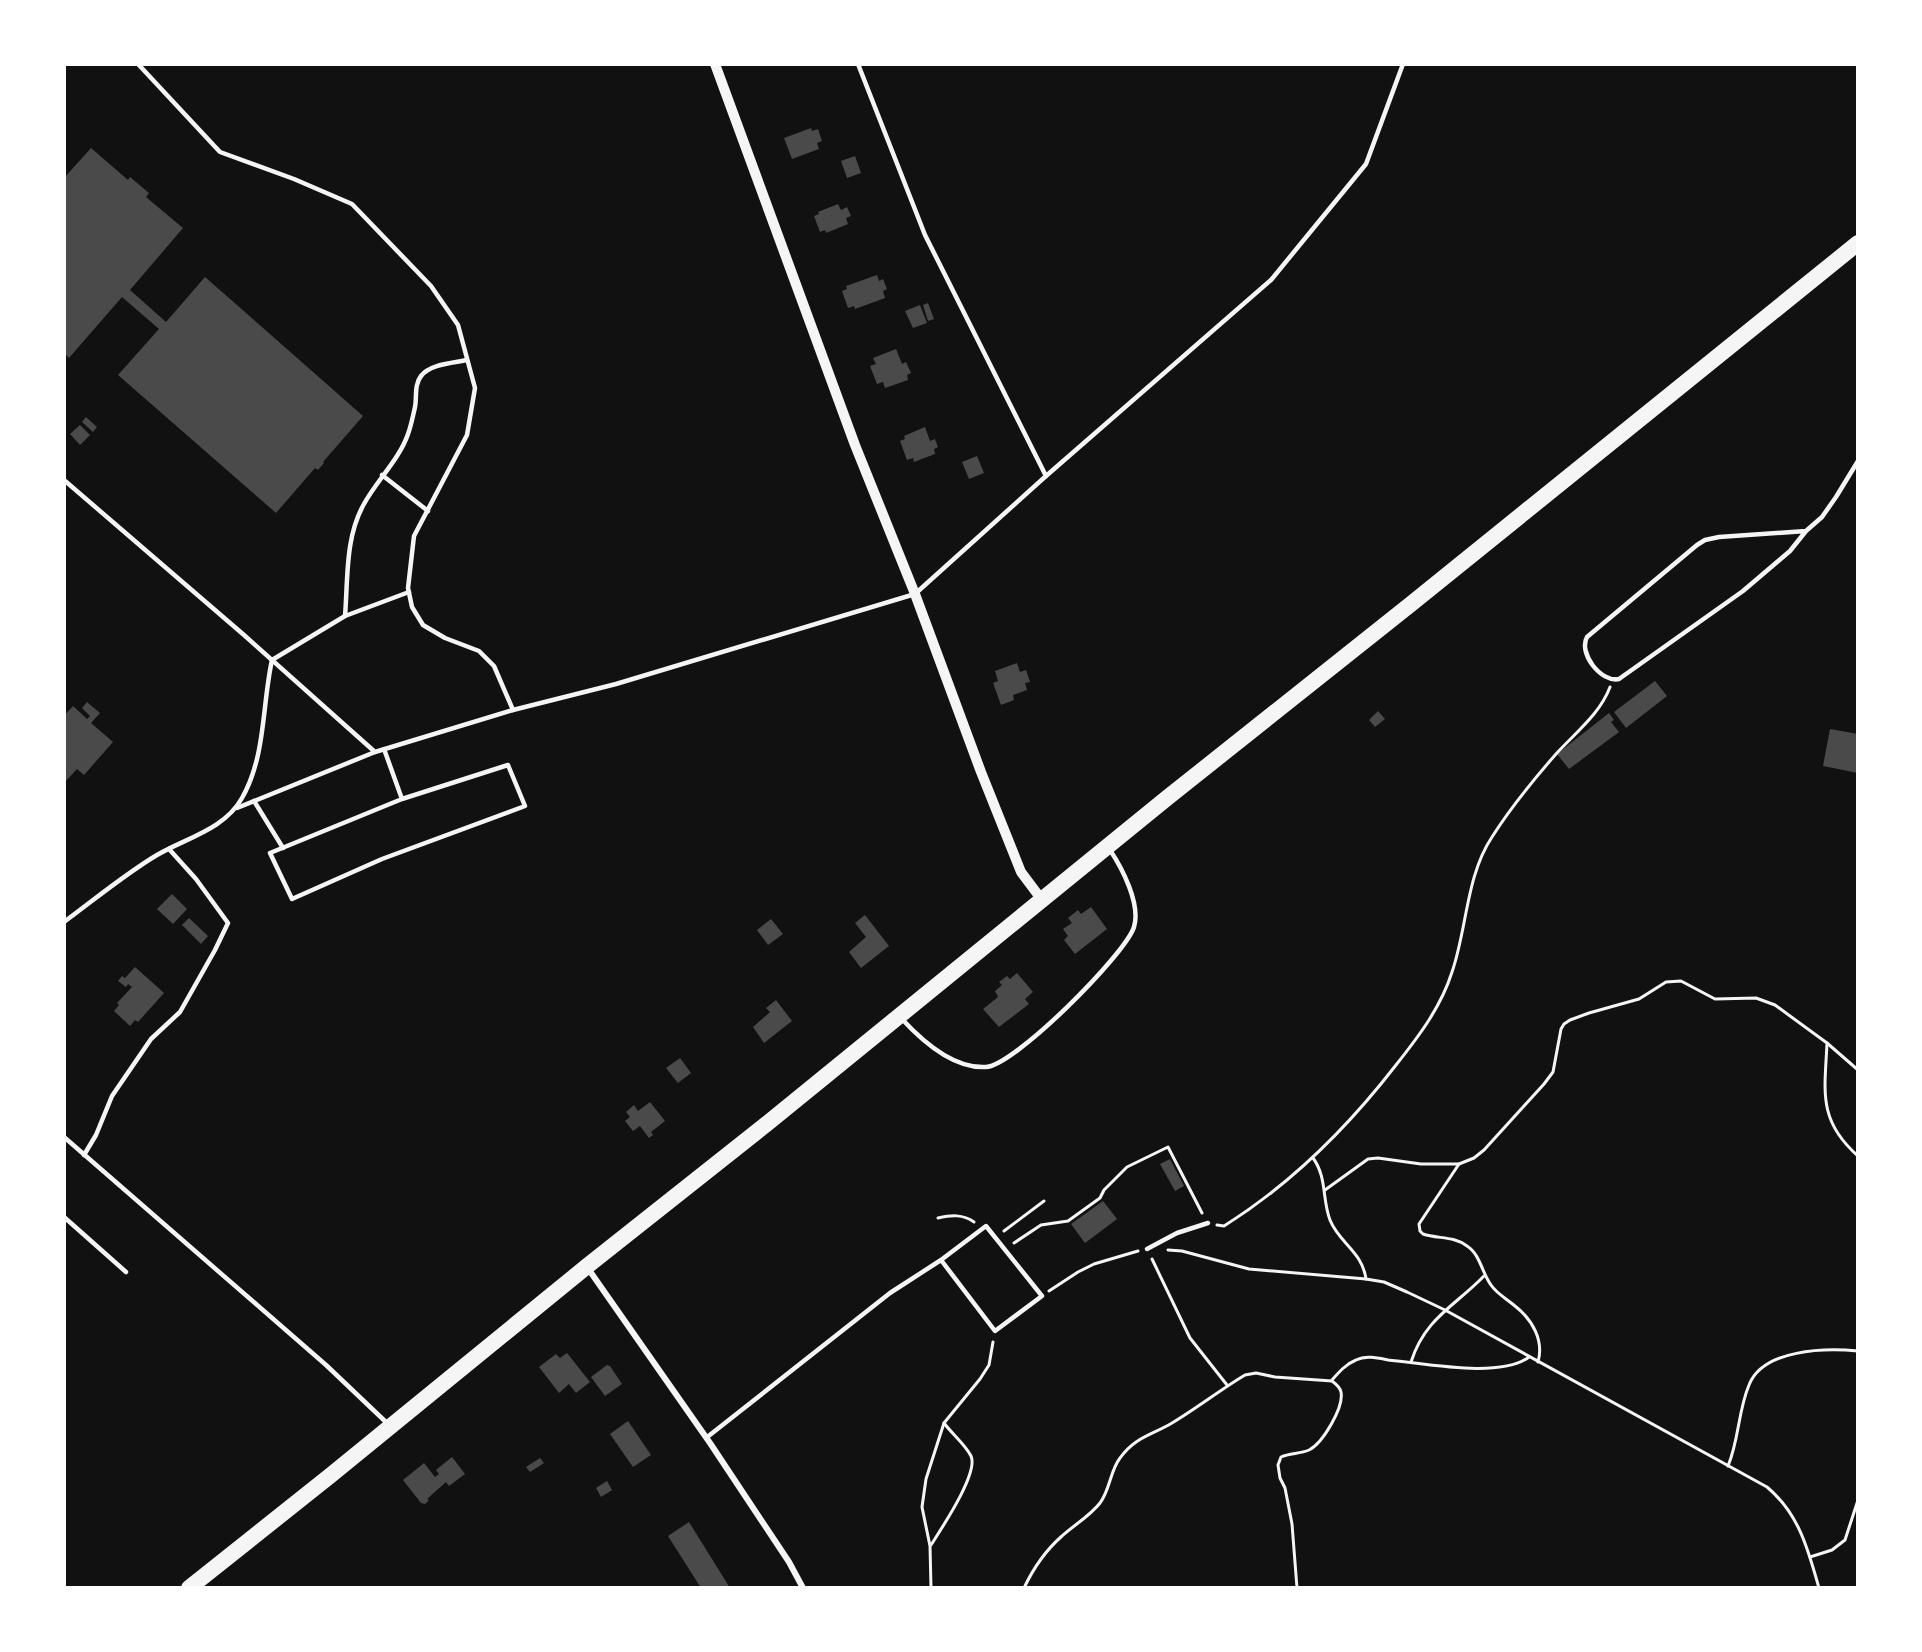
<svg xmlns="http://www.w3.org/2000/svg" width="1922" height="1652" font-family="'Nunito Sans',sans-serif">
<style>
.building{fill:#4a4a4a}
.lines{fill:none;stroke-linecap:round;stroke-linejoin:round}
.path{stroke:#f5f5f5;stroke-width:3}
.service{stroke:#f5f5f5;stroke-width:4.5}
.minor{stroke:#f5f5f5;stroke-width:6}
.tertiary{stroke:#f5f5f5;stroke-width:10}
.trunk{stroke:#f5f5f5;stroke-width:16}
</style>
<rect width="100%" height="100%" fill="#111"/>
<g class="building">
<path d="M 811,128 L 812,131 L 818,129 L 822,141 L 817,143 L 819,149 L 792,159 L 784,138 Z"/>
<path d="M 91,148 L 128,180 L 130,177 L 149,193 L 146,197 L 183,228 L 130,290 L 166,322 L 205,277 L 363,416 L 323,462 L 324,463 L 318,470 L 315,468 L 276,513 L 118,375 L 159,329 L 122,297 L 69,358 L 64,353 L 64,178 Z"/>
<path d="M 855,156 L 861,173 L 847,178 L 841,161 Z"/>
<path d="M 838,204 L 841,210 L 847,207 L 851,216 L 846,218 L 848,224 L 826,233 L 825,230 L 820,232 L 814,216 L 819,214 L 818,212 Z"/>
<path d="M 877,275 L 879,281 L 883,279 L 887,289 L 883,291 L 885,298 L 855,309 L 854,306 L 848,308 L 842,291 L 847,289 L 846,286 Z"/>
<path d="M 928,303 L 934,319 L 928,321 L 923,305 Z"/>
<path d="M 920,305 L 927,323 L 913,328 L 905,311 Z"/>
<path d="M 896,349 L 902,364 L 906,362 L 911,373 L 907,375 L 908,380 L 885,388 L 883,382 L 877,384 L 870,366 L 876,364 L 873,358 Z"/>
<path d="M 86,417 L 97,427 L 93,432 L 82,422 Z"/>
<path d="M 80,425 L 90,435 L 80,445 L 70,434 Z"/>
<path d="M 925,427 L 930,441 L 935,439 L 938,447 L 934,449 L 935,454 L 914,462 L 913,458 L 907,460 L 900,441 L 905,439 L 904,436 Z"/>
<path d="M 977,456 L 984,473 L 969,479 L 962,462 Z"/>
<path d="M 1017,663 L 1020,672 L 1026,670 L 1030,682 L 1025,683 L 1027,690 L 1013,695 L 1014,700 L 1001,705 L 993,683 L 998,681 L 995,671 Z"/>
<path d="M 1655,681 L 1667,696 L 1626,728 L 1614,712 Z"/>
<path d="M 87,702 L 100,713 L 91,723 L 113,742 L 84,775 L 77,769 L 64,783 L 64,716 L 73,706 L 87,719 L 90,716 L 82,708 Z"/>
<path d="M 1378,711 L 1385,719 L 1375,727 L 1369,720 Z"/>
<path d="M 1609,713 L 1614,720 L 1611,722 L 1619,732 L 1569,769 L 1557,754 Z"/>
<path d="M 1830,729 L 1858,734 L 1858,773 L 1823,766 Z"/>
<path d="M 172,894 L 187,909 L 173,924 L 157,909 Z"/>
<path d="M 1091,907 L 1107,929 L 1075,954 L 1064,940 L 1068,936 L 1063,929 L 1072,923 L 1068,918 L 1078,910 L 1081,914 Z"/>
<path d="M 865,915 L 889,946 L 861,968 L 849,952 L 866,937 L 855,923 Z"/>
<path d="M 189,918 L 208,936 L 201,944 L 182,925 Z"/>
<path d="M 771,919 L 783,934 L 768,945 L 757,930 Z"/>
<path d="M 135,967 L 164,993 L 138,1022 L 135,1020 L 130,1026 L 114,1011 L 119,1005 L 117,1003 L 132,987 L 128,984 L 126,987 L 118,981 L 122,976 L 125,978 Z"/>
<path d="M 1017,973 L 1033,992 L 1025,999 L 1029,1004 L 999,1027 L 983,1009 L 998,997 L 995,991 L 1002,985 L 999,982 L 1007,976 L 1010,979 Z"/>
<path d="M 776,1000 L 792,1021 L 764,1043 L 753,1027 L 770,1012 L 766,1008 Z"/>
<path d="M 680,1058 L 691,1073 L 678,1083 L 666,1068 Z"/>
<path d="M 650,1102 L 665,1121 L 651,1132 L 653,1135 L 649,1138 L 640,1126 L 633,1131 L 625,1121 L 630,1117 L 626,1112 L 634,1105 L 638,1111 Z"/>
<path d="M 1170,1159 L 1184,1186 L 1175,1191 L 1160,1164 Z"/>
<path d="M 1103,1201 L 1117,1219 L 1085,1243 L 1071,1224 Z"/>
<path d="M 567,1353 L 590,1382 L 576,1393 L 569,1384 L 559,1393 L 539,1367 L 556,1354 L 560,1358 Z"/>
<path d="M 607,1365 L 610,1366 L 622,1384 L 605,1396 L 591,1377 Z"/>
<path d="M 628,1421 L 651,1455 L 633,1467 L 610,1434 Z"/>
<path d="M 452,1457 L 465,1474 L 449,1486 L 446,1482 L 427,1499 L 429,1500 L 425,1504 L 421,1503 L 403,1480 L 424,1463 L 435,1477 L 439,1474 L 436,1470 Z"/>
<path d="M 540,1458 L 544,1463 L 530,1472 L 526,1467 Z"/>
<path d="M 607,1481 L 612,1490 L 601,1497 L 596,1488 Z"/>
<path d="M 689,1522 L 730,1588 L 701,1588 L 668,1536 Z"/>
</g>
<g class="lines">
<g class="path">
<path d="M 1827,1043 L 1858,1070"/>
<path d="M 1313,1158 C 1327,1177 1322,1199 1330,1220 C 1339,1243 1362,1251 1366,1279"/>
<path d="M 1325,1190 L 1368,1159 L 1378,1158 L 1421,1164 L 1459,1164"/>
<path d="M 938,1218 C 951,1215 963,1214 974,1222"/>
<path d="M 1217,1225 L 1224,1226 C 1291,1184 1348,1127 1396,1065 C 1419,1036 1441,1007 1452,972 C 1467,929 1466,876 1492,837 C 1509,810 1535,778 1556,754 C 1575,733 1600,714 1610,687"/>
<path d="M 1004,1231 L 1044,1201"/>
<path d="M 1014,1243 L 1041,1225 L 1068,1221 L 1100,1198 L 1104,1190 L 1127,1167 L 1168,1147 L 1202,1213"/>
<path d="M 1168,1250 L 1182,1251 L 1249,1269 L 1366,1279 L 1384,1282 L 1407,1292 L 1445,1310 L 1767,1487 C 1799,1514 1808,1549 1819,1588"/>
<path d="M 1152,1259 L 1190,1338 L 1227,1385"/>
<path d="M 1049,1291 L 1078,1272 L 1094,1264 L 1138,1251"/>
<path d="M 1411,1362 C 1425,1318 1455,1306 1484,1276"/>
<path d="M 1538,1362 C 1544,1341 1533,1320 1515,1306 C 1507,1299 1497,1294 1491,1285 C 1482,1273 1480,1254 1467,1246 C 1454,1236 1438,1239 1423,1234 L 1420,1231 L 1419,1224 L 1459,1164 L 1474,1158 L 1484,1150 L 1544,1084 L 1553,1072 L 1561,1029 L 1564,1024 L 1570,1020 L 1589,1013 L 1639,999 L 1666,982 L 1681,981 L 1715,999 L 1756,998 L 1775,1005 L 1827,1043 C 1825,1090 1817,1120 1858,1156"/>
<path d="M 1332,1380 C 1339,1372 1346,1364 1356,1360 C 1366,1355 1378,1358 1388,1360 C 1423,1363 1500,1379 1529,1357"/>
<path d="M 1728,1466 C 1739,1440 1738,1411 1749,1385 C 1763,1349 1825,1348 1858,1351"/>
<path d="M 931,1545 C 941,1529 979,1473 971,1456 C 965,1444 952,1434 944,1423"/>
<path d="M 1810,1557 L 1832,1550 L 1845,1540 L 1858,1500"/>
<path d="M 931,1588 L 930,1546 L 922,1507 L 926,1479 L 944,1423 L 980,1379 L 989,1365 L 993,1342"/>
<path d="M 1024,1588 C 1033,1569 1046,1550 1062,1536 C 1074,1525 1090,1516 1100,1503 C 1110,1490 1110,1471 1120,1458 C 1135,1437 1152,1435 1172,1423 C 1197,1408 1220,1390 1245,1375 L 1256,1373 L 1275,1377 L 1332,1381 C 1336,1384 1340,1387 1341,1392 C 1344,1407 1323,1443 1309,1450 C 1300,1454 1290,1453 1281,1457 L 1278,1465 L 1280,1478 L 1285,1488 L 1292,1524 L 1297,1588"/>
</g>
<g class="service">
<path d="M 138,64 L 220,152 L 294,179 L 352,204 L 431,286 L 458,325 L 475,388 L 467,435 L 414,536 L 408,588 L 412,607 L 423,625 L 445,638 L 479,651 L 494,666 L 513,710"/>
<path d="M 858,64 L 925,235 L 1046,476"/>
<path d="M 382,475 L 428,511"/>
<path d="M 64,480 L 244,635 L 375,752 L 513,710 L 616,684 L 915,594 L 1046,476 L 1271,280 L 1366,164 L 1403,64"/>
<path d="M 1806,531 L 1719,537 L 1705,540 L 1697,545 L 1587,637 C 1578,653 1601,683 1619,679 L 1743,591 L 1790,551 L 1806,531 L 1822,517 L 1836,497 L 1858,461"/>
<path d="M 345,616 C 348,579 345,537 364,504 C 377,480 399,460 408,434 C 411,426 413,416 415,407 C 417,397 414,385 421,376 C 430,364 453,363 467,360"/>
<path d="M 384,749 L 402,799 L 508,765 L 525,806 L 382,859 L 292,899 L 270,853 L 402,799"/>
<path d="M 254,801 L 283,848"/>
<path d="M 237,808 L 375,752"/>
<path d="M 64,922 C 94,900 125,874 157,855 C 186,838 225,829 242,798 C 266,756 262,705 272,660 L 345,616 L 409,592"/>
<path d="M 901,1018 C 922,1041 954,1069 986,1067 C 1014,1066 1125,955 1134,927 C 1141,904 1122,868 1110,850"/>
<path d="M 64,1137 L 326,1365 L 388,1424"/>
<path d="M 84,1155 L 96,1135 L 112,1096 L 151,1039 L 180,1012 L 215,950 L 228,923 L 196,879 L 169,849"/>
<path d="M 64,1217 L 126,1272"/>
<path d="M 1147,1249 L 1177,1233 L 1208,1223"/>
<path d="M 706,1438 L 890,1293 L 941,1260 L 986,1226 L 1042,1296 L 995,1331 L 941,1260"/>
</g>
<path class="minor" d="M 587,1267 L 710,1443 L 789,1562 L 803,1588"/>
<path class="tertiary" d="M 715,64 L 855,445 L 915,594 L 981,772 L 1021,872 L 1042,900"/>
<path class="trunk" d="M 189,1588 L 331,1475 L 586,1267 L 769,1122 L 1167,798 L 1411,604 L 1858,243"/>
</g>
<rect width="1922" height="1652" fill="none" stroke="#ffffff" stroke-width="132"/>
</svg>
